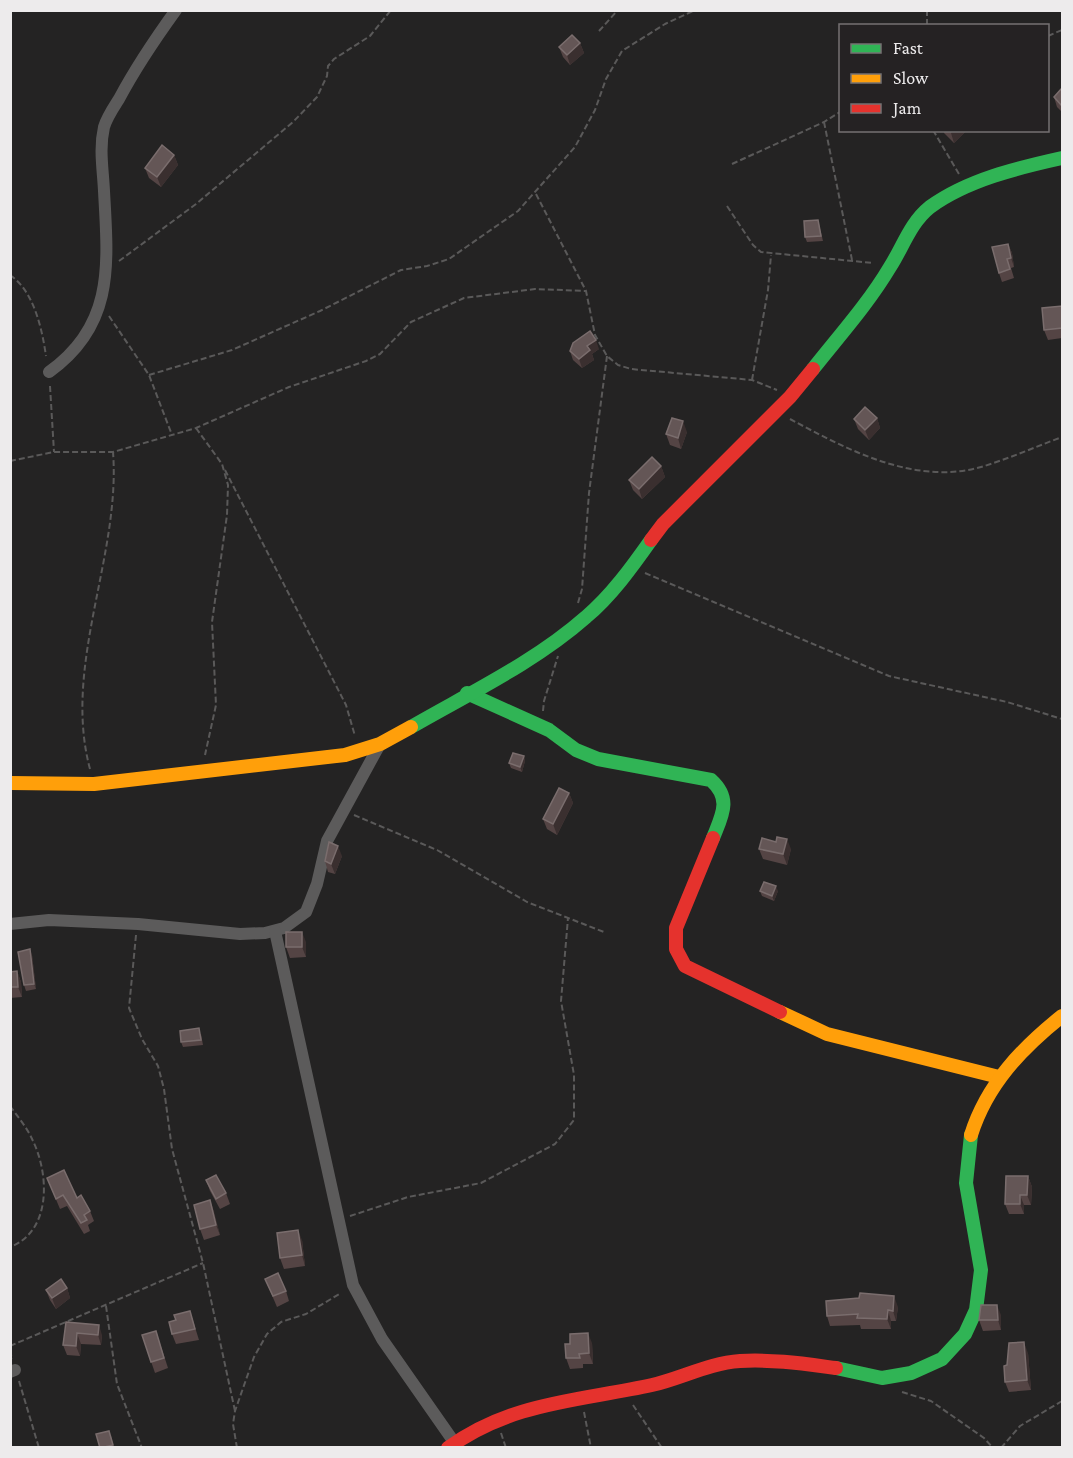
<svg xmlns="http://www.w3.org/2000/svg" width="1073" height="1458" font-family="'Crimson Pro',serif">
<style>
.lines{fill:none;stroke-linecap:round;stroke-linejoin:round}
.path{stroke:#5a5959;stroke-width:2;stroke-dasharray:6 3;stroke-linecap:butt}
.street{stroke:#5c5b5b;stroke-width:12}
.fast{stroke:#30b455;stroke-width:14}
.slow{stroke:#ff9f0a;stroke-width:14}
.jam{stroke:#e5322d;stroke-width:14}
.wall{fill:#544444}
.shaded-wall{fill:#3a2f2f}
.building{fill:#645656;stroke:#7a6d6d;stroke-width:1.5}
</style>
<rect width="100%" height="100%" fill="#242323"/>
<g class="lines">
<g class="path">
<path d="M 927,10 L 927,26"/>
<path d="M 599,31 L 618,10"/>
<path d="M 1048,36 L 1062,30"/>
<path d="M 824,122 L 852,260"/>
<path d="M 933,130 L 959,174"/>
<path d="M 732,164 L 824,122 L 840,112"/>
<path d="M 536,194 L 586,291 L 595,335 L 607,356 L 618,365 L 631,369 L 752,380 L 777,390"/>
<path d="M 1062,202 L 1062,217"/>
<path d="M 727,206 L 753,245 L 761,252 L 873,263"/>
<path d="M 119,261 L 196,204 L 293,122 L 317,97 L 327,76 L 328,66 L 334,59 L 370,36 L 391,10"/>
<path d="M 10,275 C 34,291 42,329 46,356"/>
<path d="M 109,316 L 149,375 L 172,435"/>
<path d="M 149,375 L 232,350 L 320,311 L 401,270 L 427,266 L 449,259 L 518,211 L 575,147 L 595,110 L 606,79 L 622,51 L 665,24 L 695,10"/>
<path d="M 752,380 L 768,290 L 771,255"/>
<path d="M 50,386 L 54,452"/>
<path d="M 790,419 C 846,449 915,486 981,467 C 1008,459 1035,447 1062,437"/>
<path d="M 196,428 L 222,464 L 228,485 L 227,515 L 212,622 L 216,705 L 205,755"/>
<path d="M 10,461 L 54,452 L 113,452 L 196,428 L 289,387 L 366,361 L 380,354 L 411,322 L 464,298 L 535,289 L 586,291"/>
<path d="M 225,470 L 346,705 L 355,736"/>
<path d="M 645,573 L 889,676 L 1007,702 L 1062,719"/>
<path d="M 578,603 L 582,589 L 589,493 L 607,356"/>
<path d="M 543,711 L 544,701 L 558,656"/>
<path d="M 90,769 C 62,665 121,556 113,452"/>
<path d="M 354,815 L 437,850 L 527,902 L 604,932"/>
<path d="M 136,935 L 129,1008 L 142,1039 L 158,1066 L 164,1089 L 172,1149 L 203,1263 L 235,1411"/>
<path d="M 10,1106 C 18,1117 28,1129 33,1141 C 49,1174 52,1231 10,1247"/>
<path d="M 350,1216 L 408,1197 L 481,1183 L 555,1144 L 574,1120 L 574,1075 L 561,1001 L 568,918"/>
<path d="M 106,1306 L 117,1384 L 142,1448"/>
<path d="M 10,1346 L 203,1263"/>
<path d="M 10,1350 L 12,1359"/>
<path d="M 19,1381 L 39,1448"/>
<path d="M 902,1392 L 931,1401 L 984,1438 L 993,1448"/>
<path d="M 633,1405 L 662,1448"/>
<path d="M 584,1412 L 591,1448"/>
<path d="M 501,1433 L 506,1448"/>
<path d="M 237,1448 L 233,1424 L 235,1411 L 254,1357 L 267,1334 L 281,1322 L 306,1314 L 341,1293"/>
<path d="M 1001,1448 L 1020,1426 L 1062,1401"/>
</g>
<g class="street">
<path d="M 49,372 C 115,325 108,264 104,191 C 103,169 99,149 104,127 C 107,117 114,107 119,99 C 136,67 155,39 176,10"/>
<path d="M 10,924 L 49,920 L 138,924 L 240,934 L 265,933 L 284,928 L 306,912 L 317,884 L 327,841 L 380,744"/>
<path d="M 275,931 L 353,1285 L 382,1339 L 454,1442"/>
<path d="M 10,1372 L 15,1370"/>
</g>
<g class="fast">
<path d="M 813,369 C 839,336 868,304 890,267 C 903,247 910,223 930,207 C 967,180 1017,168 1062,158"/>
<path d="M 467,693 L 549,730 L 576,750 L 598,759 L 711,780 C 732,799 722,815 713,838"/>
<path d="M 411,727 C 470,693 535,662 586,617 C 611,596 632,567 651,540"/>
<path d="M 836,1368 L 882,1378 L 911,1373 L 942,1359 L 965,1334 L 976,1310 L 981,1270 L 966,1183 L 971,1135"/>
</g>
<g class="slow">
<path d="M 10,783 L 94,784 L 345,755 L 380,744 L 411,727"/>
<path d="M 780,1012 L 827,1034 L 999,1077"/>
<path d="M 971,1135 C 987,1084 1022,1048 1062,1016"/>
</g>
<g class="jam">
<path d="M 651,540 L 663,524 L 790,397 L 813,369"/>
<path d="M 713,838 L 676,928 L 676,949 L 685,966 L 780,1012"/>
<path d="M 448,1448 C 511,1402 579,1401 652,1385 C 682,1378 709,1363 740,1361 C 772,1359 805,1364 836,1368"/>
</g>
</g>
<g class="wall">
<path d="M 580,43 L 584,53 L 570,65 L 563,57 L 559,47 Z"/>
<path d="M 1062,88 L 1062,112 L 1057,107 L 1054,97 Z"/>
<path d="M 943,130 L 967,130 L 954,143 L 944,133 Z"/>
<path d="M 174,155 L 178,165 L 161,187 L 149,178 L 145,168 Z"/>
<path d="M 818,220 L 823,241 L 807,242 L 805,237 Z"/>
<path d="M 1008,244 L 1012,253 L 1014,267 L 1011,268 L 1014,278 L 1002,282 L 999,273 Z"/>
<path d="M 1062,306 L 1062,338 L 1048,340 L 1044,330 Z"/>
<path d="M 599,349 L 592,354 L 594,360 L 582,368 L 573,360 L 570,351 Z"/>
<path d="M 877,418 L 880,428 L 869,440 L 858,429 L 854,419 Z"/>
<path d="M 687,432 L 681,449 L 670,445 L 666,434 Z"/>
<path d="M 661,466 L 665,477 L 642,499 L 633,490 L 629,480 Z"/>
<path d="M 524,756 L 525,761 L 522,772 L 511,768 L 509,763 Z"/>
<path d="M 569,793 L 573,803 L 557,835 L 547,829 L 543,819 Z"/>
<path d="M 759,849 L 791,849 L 787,865 L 763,859 Z"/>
<path d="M 342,856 L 335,874 L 328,872 L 325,861 Z"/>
<path d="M 760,891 L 778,891 L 774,901 L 762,896 Z"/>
<path d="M 306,942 L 306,957 L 290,958 L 286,947 Z"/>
<path d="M 32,955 L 36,989 L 26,991 L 24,985 Z"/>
<path d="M 17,971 L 21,982 L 22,997 L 10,998 L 10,972 Z"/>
<path d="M 201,1034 L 203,1045 L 183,1047 L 181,1042 Z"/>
<path d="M 1028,1176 L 1032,1187 L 1031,1205 L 1024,1205 L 1024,1214 L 1009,1214 L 1005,1204 Z"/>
<path d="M 47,1178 L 77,1198 L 90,1211 L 94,1221 L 88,1225 L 90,1231 L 84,1234 L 67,1206 L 60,1209 Z"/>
<path d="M 206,1180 L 226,1193 L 230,1204 L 220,1209 L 210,1191 Z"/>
<path d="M 210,1200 L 220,1235 L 204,1240 L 200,1229 Z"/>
<path d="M 302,1240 L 305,1266 L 284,1269 L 280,1258 Z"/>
<path d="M 265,1279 L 286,1291 L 289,1301 L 277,1307 Z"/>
<path d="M 67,1288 L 70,1298 L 56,1309 L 50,1300 L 46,1290 Z"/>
<path d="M 898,1307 L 896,1321 L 891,1321 L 891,1329 L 861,1329 L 860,1325 L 830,1326 L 827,1316 Z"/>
<path d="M 190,1311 L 199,1340 L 176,1344 L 172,1334 L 176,1320 Z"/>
<path d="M 1001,1315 L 1001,1330 L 983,1331 L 979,1320 Z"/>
<path d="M 66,1322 L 102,1335 L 101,1345 L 81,1344 L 80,1356 L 67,1355 L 63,1345 Z"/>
<path d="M 156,1331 L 168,1368 L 155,1373 L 142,1335 Z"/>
<path d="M 592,1343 L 593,1364 L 583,1364 L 583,1368 L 570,1369 L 566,1358 Z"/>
<path d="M 1028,1353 L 1031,1390 L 1009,1392 L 1005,1382 L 1007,1365 Z"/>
<path d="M 111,1436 L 114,1448 L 100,1448 Z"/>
</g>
<g class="shaded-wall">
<path d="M 580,43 L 584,53 L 570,65 L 567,55 Z"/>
<path d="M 953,130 L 967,130 L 954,143 L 951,133 Z"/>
<path d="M 174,155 L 178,165 L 161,187 L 157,177 Z"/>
<path d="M 1008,244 L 1012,253 L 1014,267 L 1011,258 Z"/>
<path d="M 596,340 L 599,349 L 592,354 L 594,360 L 582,368 L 579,359 L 587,346 Z"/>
<path d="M 877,418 L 880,428 L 869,440 L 865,430 Z"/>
<path d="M 683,421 L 687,432 L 681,449 L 678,438 Z"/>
<path d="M 661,466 L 665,477 L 642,499 L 639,489 Z"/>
<path d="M 524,756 L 525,761 L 522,772 L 520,767 Z"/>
<path d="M 569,793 L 573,803 L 557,835 L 553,824 Z"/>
<path d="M 787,839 L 791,849 L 787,865 L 783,854 Z"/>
<path d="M 338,846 L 342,856 L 335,874 L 331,864 Z"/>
<path d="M 776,886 L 778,891 L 774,901 L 772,896 Z"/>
<path d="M 302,932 L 306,942 L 306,957 L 302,947 Z"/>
<path d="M 30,949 L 32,955 L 36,989 L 34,984 Z"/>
<path d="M 17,971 L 21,982 L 22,997 L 18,987 Z"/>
<path d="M 1028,1176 L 1032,1187 L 1031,1205 L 1027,1195 Z"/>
<path d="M 1020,1195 L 1024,1205 L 1024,1214 L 1020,1204 Z"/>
<path d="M 210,1200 L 214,1211 L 220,1235 L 216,1225 Z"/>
<path d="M 298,1230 L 302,1240 L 305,1266 L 302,1255 Z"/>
<path d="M 67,1288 L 70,1298 L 56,1309 L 52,1298 Z"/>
<path d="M 894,1296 L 898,1307 L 896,1321 L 893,1311 Z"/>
<path d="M 997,1305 L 1001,1315 L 1001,1330 L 998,1320 Z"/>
<path d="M 888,1310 L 891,1321 L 891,1329 L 887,1319 Z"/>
<path d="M 99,1325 L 102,1335 L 101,1345 L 98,1335 Z"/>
<path d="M 77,1333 L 81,1344 L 80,1356 L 76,1346 Z"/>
<path d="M 588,1333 L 592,1343 L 593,1364 L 589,1353 Z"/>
<path d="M 1024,1342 L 1028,1353 L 1031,1390 L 1027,1380 Z"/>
</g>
<g class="building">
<path d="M 572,35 L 580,43 L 567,55 L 559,47 Z"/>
<path d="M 1062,88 L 1062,106 L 1054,97 Z"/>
<path d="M 162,145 L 174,155 L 157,177 L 145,168 Z"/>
<path d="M 818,220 L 821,236 L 805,237 L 804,221 Z"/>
<path d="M 1008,244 L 1011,258 L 1007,259 L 1010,269 L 999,273 L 992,247 Z"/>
<path d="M 1062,306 L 1062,328 L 1044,330 L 1042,308 Z"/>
<path d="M 590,331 L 596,340 L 587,346 L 590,350 L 579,359 L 570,351 L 573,343 Z"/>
<path d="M 865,407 L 877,418 L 865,430 L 854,419 Z"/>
<path d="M 672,418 L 683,421 L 678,438 L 666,434 Z"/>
<path d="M 652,457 L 661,466 L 639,489 L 629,480 Z"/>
<path d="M 513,753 L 524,756 L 520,767 L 509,763 Z"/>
<path d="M 559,788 L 569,793 L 553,824 L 543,819 Z"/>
<path d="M 777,837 L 787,839 L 783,854 L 759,849 L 762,838 L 776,842 Z"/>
<path d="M 329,842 L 338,846 L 331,864 L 325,861 Z"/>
<path d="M 764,882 L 776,886 L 772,896 L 760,891 Z"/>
<rect x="286" y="932" width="16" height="15"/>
<path d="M 30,949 L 34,984 L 24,985 L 18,952 Z"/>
<path d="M 17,971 L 18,987 L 10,987 L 10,972 Z"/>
<path d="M 199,1028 L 201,1040 L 181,1042 L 180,1031 Z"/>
<path d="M 64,1170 L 77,1198 L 81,1195 L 90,1211 L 84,1215 L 87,1220 L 81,1223 L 63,1195 L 56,1199 L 47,1178 Z"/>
<path d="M 216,1175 L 226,1193 L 216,1199 L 206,1180 Z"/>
<path d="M 1006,1176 L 1028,1176 L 1027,1195 L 1020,1195 L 1020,1204 L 1005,1204 Z"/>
<path d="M 210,1200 L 216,1225 L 200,1229 L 194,1205 Z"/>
<path d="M 298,1230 L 302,1255 L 280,1258 L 277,1233 Z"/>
<path d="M 278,1273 L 286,1291 L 273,1296 L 265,1279 Z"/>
<path d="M 61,1279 L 67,1288 L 52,1298 L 46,1290 Z"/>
<path d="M 860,1293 L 894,1296 L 893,1311 L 888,1310 L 887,1319 L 857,1318 L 858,1314 L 827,1316 L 826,1301 L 859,1298 Z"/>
<path d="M 981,1305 L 997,1305 L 998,1320 L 979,1320 Z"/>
<path d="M 190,1311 L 195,1329 L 172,1334 L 169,1322 L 176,1320 L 174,1315 Z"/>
<path d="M 66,1322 L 99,1325 L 98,1335 L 77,1333 L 76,1346 L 63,1345 Z"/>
<path d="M 156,1331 L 164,1358 L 151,1362 L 142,1335 Z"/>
<path d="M 588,1333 L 589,1353 L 579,1354 L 580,1358 L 566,1358 L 565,1344 L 570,1344 L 570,1334 Z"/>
<path d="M 1024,1342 L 1027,1380 L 1005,1382 L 1004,1366 L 1007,1365 L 1009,1343 Z"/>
<path d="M 109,1431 L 113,1445 L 100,1448 L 96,1434 Z"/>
</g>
<rect width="1073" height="1458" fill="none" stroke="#edebec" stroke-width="24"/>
<rect x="839" y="24" width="210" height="108" fill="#252223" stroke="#757273" stroke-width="1.5"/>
<rect x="851" y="44" width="30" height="9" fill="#30b455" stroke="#757273" stroke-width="1.5"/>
<text x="893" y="54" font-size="18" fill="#edebec">Fast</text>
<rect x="851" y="74" width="30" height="9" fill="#ff9f0a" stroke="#757273" stroke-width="1.5"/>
<text x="893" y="84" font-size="18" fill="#edebec">Slow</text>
<rect x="851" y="104" width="30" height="9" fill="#e5322d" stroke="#757273" stroke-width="1.5"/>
<text x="893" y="114" font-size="18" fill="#edebec">Jam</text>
</svg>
